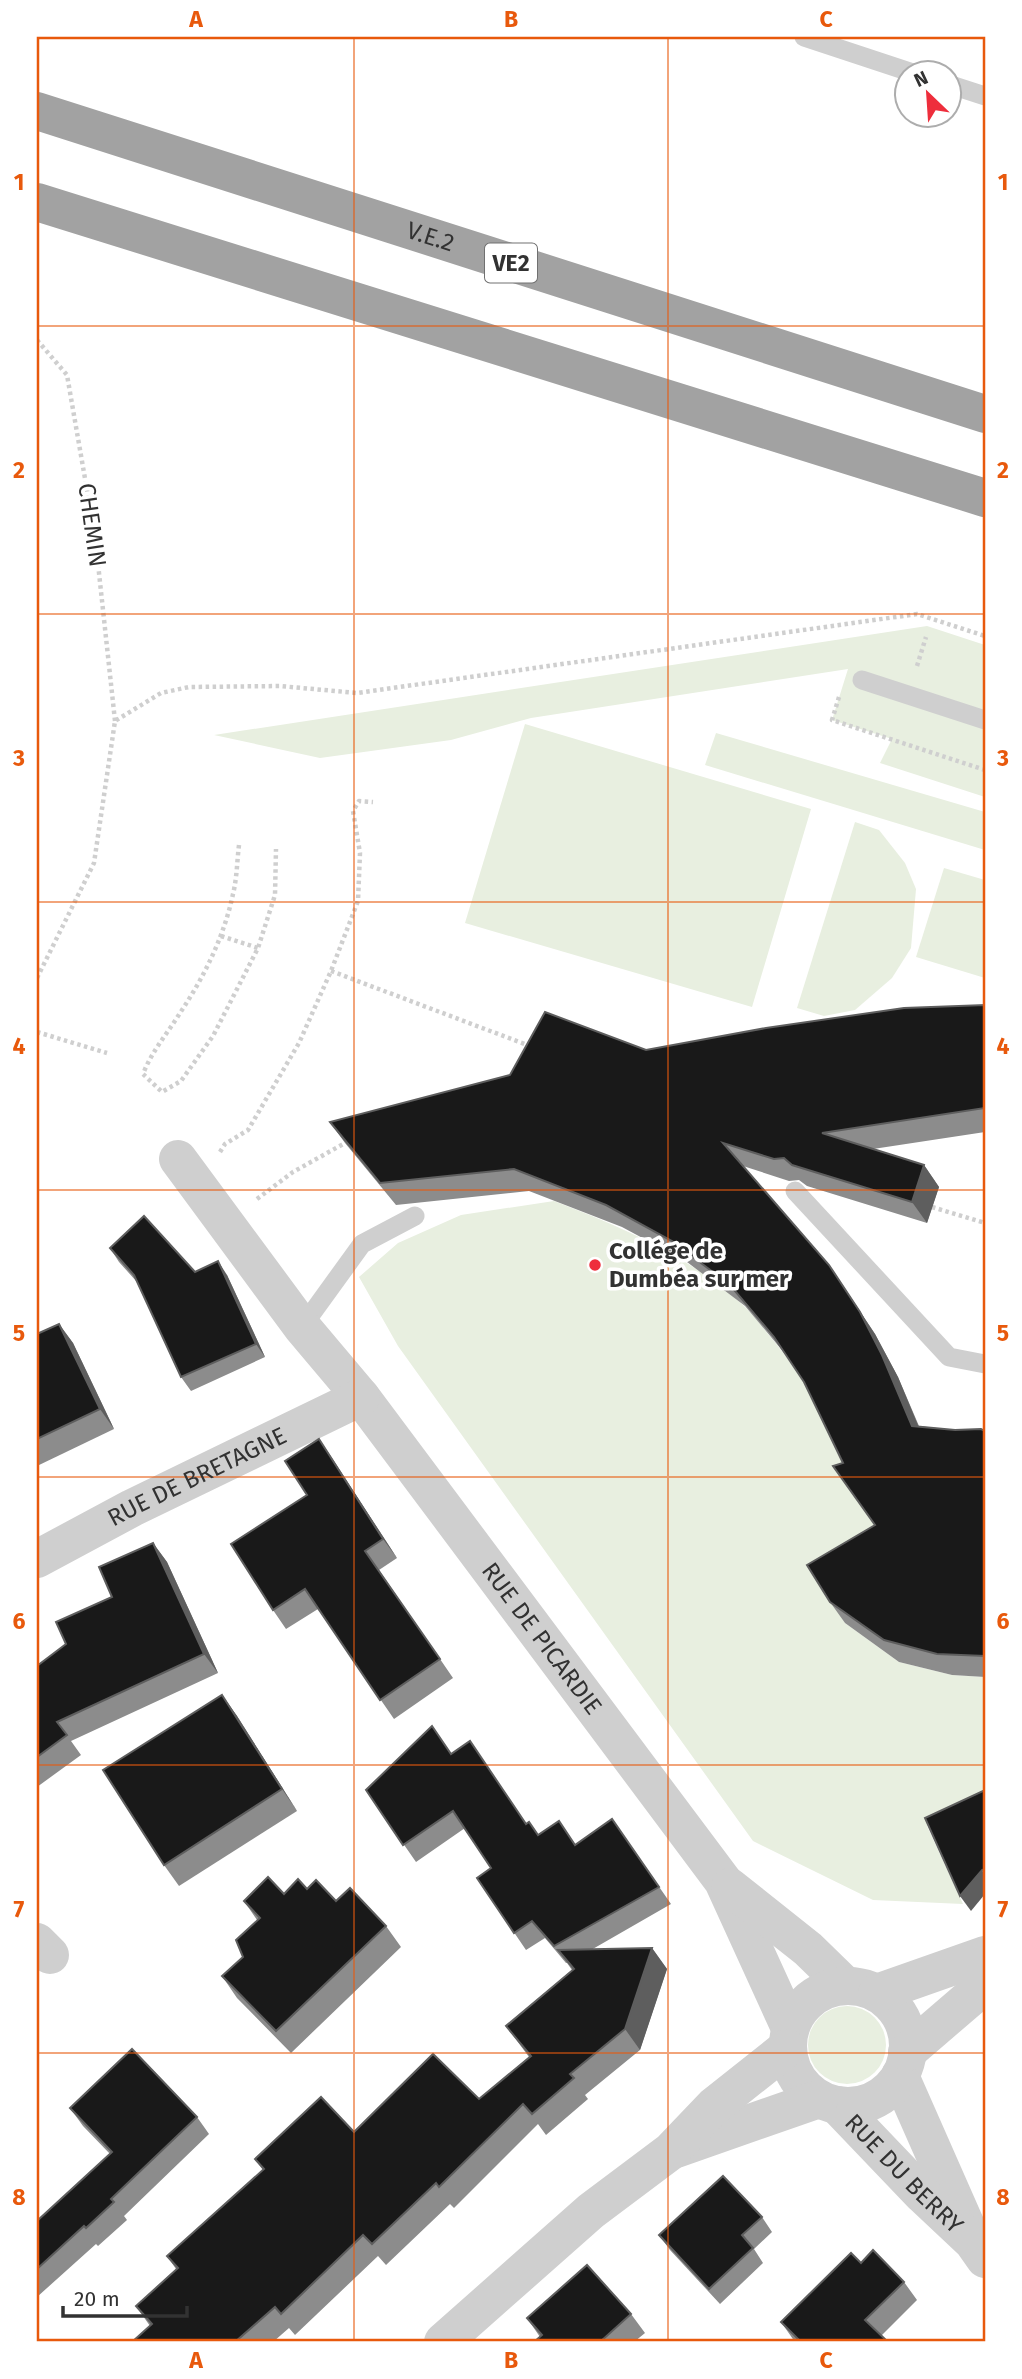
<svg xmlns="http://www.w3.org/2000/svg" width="1022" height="2379" font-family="'Fira Sans',sans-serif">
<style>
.green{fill:#e8efe0}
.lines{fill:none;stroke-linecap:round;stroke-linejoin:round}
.path{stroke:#cfcfcf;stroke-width:4.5;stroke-dasharray:3.5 3.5;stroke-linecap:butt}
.service{stroke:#cfcfcf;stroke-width:19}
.minor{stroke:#cfcfcf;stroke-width:38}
.tertiary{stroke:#cfcfcf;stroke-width:38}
.trunk{stroke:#a2a2a2;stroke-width:38}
.wall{fill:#8c8c8c}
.shaded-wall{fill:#5e5e5e}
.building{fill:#191919;stroke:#5e5e5e;stroke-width:2}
.grid{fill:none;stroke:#e8590c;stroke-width:2;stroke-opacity:0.55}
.poi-dot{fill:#ee2e3c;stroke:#fff;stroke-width:2.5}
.labels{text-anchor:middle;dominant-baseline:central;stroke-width:7;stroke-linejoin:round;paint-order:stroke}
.shield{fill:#fff;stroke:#707070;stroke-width:2}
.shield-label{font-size:23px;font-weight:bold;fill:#323232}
.street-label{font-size:24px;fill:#323232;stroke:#fff}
.poi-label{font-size:24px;font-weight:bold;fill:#323232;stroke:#fff;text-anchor:start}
.neatline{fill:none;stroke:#e8590c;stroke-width:2.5}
.grid-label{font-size:23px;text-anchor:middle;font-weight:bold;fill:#e8590c}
</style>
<rect width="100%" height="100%" fill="#fff"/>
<g class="green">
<path d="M 927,626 L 985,645 L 985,797 L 880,763 L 892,739 L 832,720 L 848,669 L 531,718 L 451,740 L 320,758 L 214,735 Z"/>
<path d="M 525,724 L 811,809 L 752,1007 L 465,923 Z"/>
<path d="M 716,733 L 985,812 L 985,850 L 705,765 Z"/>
<path d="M 855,822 L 879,830 L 905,863 L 916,889 L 911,948 L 892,978 L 855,1010 L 824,1016 L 797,1008 Z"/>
<path d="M 944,868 L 985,880 L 985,978 L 916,957 Z"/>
<path d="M 554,1201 C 622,1227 690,1256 744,1306 C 753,1314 761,1325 768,1334 C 822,1397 854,1473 890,1546 L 822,1586 L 845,1623 L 899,1662 L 952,1675 L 985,1677 L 985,1799 L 927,1826 L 963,1904 L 873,1900 L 753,1841 L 398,1346 L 359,1277 L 398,1243 L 461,1215 Z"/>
<circle cx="847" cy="2045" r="39"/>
</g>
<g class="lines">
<g class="path">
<path d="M 37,340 L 67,375 L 95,536 L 115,721"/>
<path d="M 917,666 L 926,637"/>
<path d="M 839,697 L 832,720 L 985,770"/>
<path d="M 239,845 C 237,861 237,878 233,894 C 224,937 204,977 180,1013 C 167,1034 152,1051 143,1074 L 162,1092 L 181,1081 L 213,1036 L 258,948 L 275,895 L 276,849"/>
<path d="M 221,936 L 258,948"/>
<path d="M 331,971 L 530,1046"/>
<path d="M 37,978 L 94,863 L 115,721 L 161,693 L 189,687 L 280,686 L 357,693 L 917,614 L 985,636"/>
<path d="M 37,1032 L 107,1053"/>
<path d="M 220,1152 L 225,1144 L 248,1130 L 299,1043 L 331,971 L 358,901 L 360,853 L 353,811 L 359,801 L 373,802"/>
<path d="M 257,1199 L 293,1172 L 345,1143"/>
<path d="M 932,1207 L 985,1223"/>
</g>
<g class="service">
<path d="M 804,37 L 916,74"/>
<path d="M 948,84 L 985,96"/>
<path d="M 862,680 L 985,720"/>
<path d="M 795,1191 L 949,1357 L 985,1364"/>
<path d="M 302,1327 L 362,1244 L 415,1216"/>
</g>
<g class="minor">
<path id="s1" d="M 178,1159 L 302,1327 L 361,1397 L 723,1881 L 790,2028"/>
<path id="s2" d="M 37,1559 L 132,1508 L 361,1397"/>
<path d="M 730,1887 L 808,1949 L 846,1986"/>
<path d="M 37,1942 L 50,1955"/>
<path d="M 900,2076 L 967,2228"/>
<path id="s3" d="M 837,2105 L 923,2195 L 973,2242 L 985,2259"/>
</g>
<g class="tertiary">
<circle cx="848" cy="2046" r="60"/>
<path d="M 877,1993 L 985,1955"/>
<path d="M 907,2052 L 985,1985"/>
<path d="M 676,2149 L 819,2099"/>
<path d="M 443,2342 L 591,2211 L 671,2151 L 714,2106 L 787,2048"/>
</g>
<g class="trunk">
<path id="s4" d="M 37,111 L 985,414"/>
<path d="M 37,202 L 985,498"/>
</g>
</g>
<g class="wall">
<path d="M 985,1005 L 985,1132 L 873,1149 L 924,1165 L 939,1187 L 927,1223 L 807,1186 L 799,1180 L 789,1181 L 743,1166 L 829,1265 L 844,1287 L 875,1334 L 898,1377 L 919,1426 L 955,1430 L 985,1431 L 985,1677 L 952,1675 L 899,1662 L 845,1623 L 830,1602 L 875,1525 L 833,1466 L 843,1463 L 804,1382 L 786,1355 L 745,1306 L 687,1262 L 622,1227 L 529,1191 L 396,1205 L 345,1143 L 330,1122 L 646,1050 Z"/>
<path d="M 110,1248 L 195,1272 L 227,1275 L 265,1357 L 191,1391 L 181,1377 L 137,1282 L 119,1262 Z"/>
<path d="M 59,1324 L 73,1343 L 114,1429 L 37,1466 L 37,1334 Z"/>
<path d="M 319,1439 L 397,1558 L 379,1570 L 453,1678 L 394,1719 L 318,1609 L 286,1629 L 273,1610 L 307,1495 Z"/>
<path d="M 153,1543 L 167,1562 L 218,1673 L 71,1741 L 81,1755 L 37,1787 L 37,1666 L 66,1644 L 112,1597 Z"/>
<path d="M 222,1695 L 237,1716 L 297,1811 L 179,1886 L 164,1865 Z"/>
<path d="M 451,1754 L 538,1835 L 575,1845 L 612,1819 L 671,1904 L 591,1950 L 652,1948 L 667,1969 L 640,2050 L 585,2095 L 588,2099 L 546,2135 L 538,2124 L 454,2208 L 450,2204 L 386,2265 L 378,2256 L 295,2335 L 289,2328 L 273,2342 L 132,2342 L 150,2326 L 136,2306 L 176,2269 L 167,2256 L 263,2170 L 255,2159 L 479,2099 L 529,2057 L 506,2026 L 572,1970 L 567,1963 L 566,1963 L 545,1938 L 526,1950 L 477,1878 L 491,1868 L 465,1828 L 416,1862 L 366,1790 Z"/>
<path d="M 307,1889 L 336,1901 L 386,1926 L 401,1947 L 291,2053 L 237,1998 L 222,1976 L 243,1957 L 257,1920 L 244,1901 Z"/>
<path d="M 70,2108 L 197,2117 L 209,2134 L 124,2216 L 127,2220 L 98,2246 L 96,2244 L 37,2297 L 37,2221 L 110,2154 L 83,2126 Z"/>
<path d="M 762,2217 L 772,2232 L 754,2249 L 763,2263 L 720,2304 L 670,2250 L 659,2235 Z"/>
<path d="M 861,2263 L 904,2282 L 917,2300 L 881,2336 L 888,2342 L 795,2342 L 781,2322 Z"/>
<path d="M 631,2314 L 645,2333 L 634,2342 L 534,2342 L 540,2337 L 527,2318 Z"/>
</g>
<g class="shaded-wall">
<path d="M 924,1165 L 939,1187 L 927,1223 L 912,1202 Z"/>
<path d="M 218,1261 L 227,1275 L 265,1357 L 256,1344 Z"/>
<path d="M 829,1265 L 875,1334 L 898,1377 L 927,1447 L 912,1426 Z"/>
<path d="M 59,1324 L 73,1343 L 114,1429 L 100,1409 Z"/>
<path d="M 319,1439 L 332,1458 L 397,1558 L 383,1539 Z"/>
<path d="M 153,1543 L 167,1562 L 218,1673 L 204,1654 Z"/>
<path d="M 222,1695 L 237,1716 L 297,1811 L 282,1789 Z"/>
<path d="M 982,1870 L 985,1875 L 985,1894 L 971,1911 L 960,1896 Z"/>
<path d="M 652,1948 L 667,1969 L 640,2050 L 625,2029 Z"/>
</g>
<g class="building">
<path d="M 985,1005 L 985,1108 L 822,1133 L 924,1165 L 912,1202 L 792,1165 L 784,1158 L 774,1159 L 723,1143 L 829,1265 L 860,1312 L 882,1355 L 912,1426 L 955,1430 L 981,1429 L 985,1431 L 985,1656 L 937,1654 L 884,1640 L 830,1602 L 807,1565 L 875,1525 L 833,1466 L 843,1463 L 804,1382 L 774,1337 L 730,1285 L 672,1241 L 606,1205 L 514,1169 L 380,1183 L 330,1122 L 510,1075 L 545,1012 L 646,1050 L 766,1028 L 904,1008 Z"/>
<path d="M 144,1216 L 195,1272 L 218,1261 L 256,1344 L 181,1377 L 134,1275 L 110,1248 Z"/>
<path d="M 59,1324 L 100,1409 L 37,1439 L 37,1334 Z"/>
<path d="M 319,1439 L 383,1539 L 365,1551 L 440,1659 L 380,1700 L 305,1589 L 273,1610 L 231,1544 L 307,1495 L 285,1461 Z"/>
<path d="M 153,1543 L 204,1654 L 57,1722 L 67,1735 L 37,1757 L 37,1666 L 66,1644 L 56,1622 L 112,1597 L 99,1567 Z"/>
<path d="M 222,1695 L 282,1789 L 164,1865 L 103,1770 Z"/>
<path d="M 432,1726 L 451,1754 L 470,1741 L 526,1824 L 529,1822 L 538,1835 L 559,1821 L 575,1845 L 612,1819 L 659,1887 L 554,1946 L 532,1921 L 514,1933 L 477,1878 L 491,1868 L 453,1811 L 403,1845 L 366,1790 Z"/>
<path d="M 985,1790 L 985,1869 L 982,1870 L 960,1896 L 925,1818 Z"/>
<path d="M 268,1877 L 284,1894 L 298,1879 L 307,1889 L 316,1880 L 336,1901 L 350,1888 L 386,1926 L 276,2031 L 222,1976 L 243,1957 L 236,1940 L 260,1918 L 244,1901 Z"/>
<path d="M 652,1948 L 625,2029 L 570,2074 L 574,2078 L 532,2114 L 523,2104 L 439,2187 L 436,2183 L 372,2244 L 363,2235 L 281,2314 L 275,2307 L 235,2342 L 132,2342 L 152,2324 L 136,2306 L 178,2268 L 167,2256 L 264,2169 L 255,2159 L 321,2097 L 354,2132 L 433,2054 L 479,2099 L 531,2056 L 506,2026 L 574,1969 L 558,1950 Z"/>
<path d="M 132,2049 L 197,2117 L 111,2199 L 114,2202 L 86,2228 L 84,2226 L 37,2269 L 37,2221 L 112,2152 L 70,2108 Z"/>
<path d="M 723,2176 L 762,2217 L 742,2235 L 753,2248 L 709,2289 L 659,2235 Z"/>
<path d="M 873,2250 L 904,2282 L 865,2320 L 888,2342 L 801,2342 L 781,2322 L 851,2253 L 861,2263 Z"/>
<path d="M 587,2265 L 631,2314 L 600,2342 L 534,2342 L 542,2335 L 527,2318 Z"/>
</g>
<path class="grid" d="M 354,37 L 354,2342M 668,37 L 668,2342M 37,326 L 985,326M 37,614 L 985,614M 37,902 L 985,902M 37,1190 L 985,1190M 37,1477 L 985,1477M 37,1765 L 985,1765M 37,2053 L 985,2053"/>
<circle class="poi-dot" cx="595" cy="1265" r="7"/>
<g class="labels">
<rect class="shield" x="485" y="243.5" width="52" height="39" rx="5"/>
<g class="shield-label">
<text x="511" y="263">VE2</text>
</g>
<g class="street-label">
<text stroke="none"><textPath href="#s4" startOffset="413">V.E.2</textPath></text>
<text transform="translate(92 525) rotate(82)">CHEMIN</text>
<text stroke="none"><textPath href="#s2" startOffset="180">RUE DE BRETAGNE</textPath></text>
<text stroke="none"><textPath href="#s1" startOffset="602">RUE DE PICARDIE</textPath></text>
<text stroke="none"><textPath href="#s3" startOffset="96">RUE DU BERRY</textPath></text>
</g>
<g class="poi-label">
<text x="609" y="1251">Collége de<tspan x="609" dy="28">Dumbéa sur mer</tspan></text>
</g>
</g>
<rect width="1022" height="2379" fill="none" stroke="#ffffff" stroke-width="77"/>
<g transform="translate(928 94) rotate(335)"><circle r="33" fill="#ffffff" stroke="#adadad" stroke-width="2"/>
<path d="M0-5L12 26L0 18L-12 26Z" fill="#ee2e3c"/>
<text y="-10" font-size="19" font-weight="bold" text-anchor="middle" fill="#323232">N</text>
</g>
<path d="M63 2306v10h124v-10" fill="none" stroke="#323232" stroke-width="3.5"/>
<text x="74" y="2306" font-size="21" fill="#323232" stroke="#ffffff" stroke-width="5" paint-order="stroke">20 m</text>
<rect x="38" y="38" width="946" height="2302" class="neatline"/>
<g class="grid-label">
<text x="196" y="27">A</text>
<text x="511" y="27">B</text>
<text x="826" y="27">C</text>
<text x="19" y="190">1</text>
<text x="1003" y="190">1</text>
<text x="19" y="478">2</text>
<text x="1003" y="478">2</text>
<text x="19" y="766">3</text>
<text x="1003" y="766">3</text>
<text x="19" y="1054">4</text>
<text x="1003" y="1054">4</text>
<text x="19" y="1341">5</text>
<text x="1003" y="1341">5</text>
<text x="19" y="1629">6</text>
<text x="1003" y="1629">6</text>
<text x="19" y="1917">7</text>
<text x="1003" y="1917">7</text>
<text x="19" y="2205">8</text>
<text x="1003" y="2205">8</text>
<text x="196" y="2368">A</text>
<text x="511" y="2368">B</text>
<text x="826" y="2368">C</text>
</g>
</svg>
